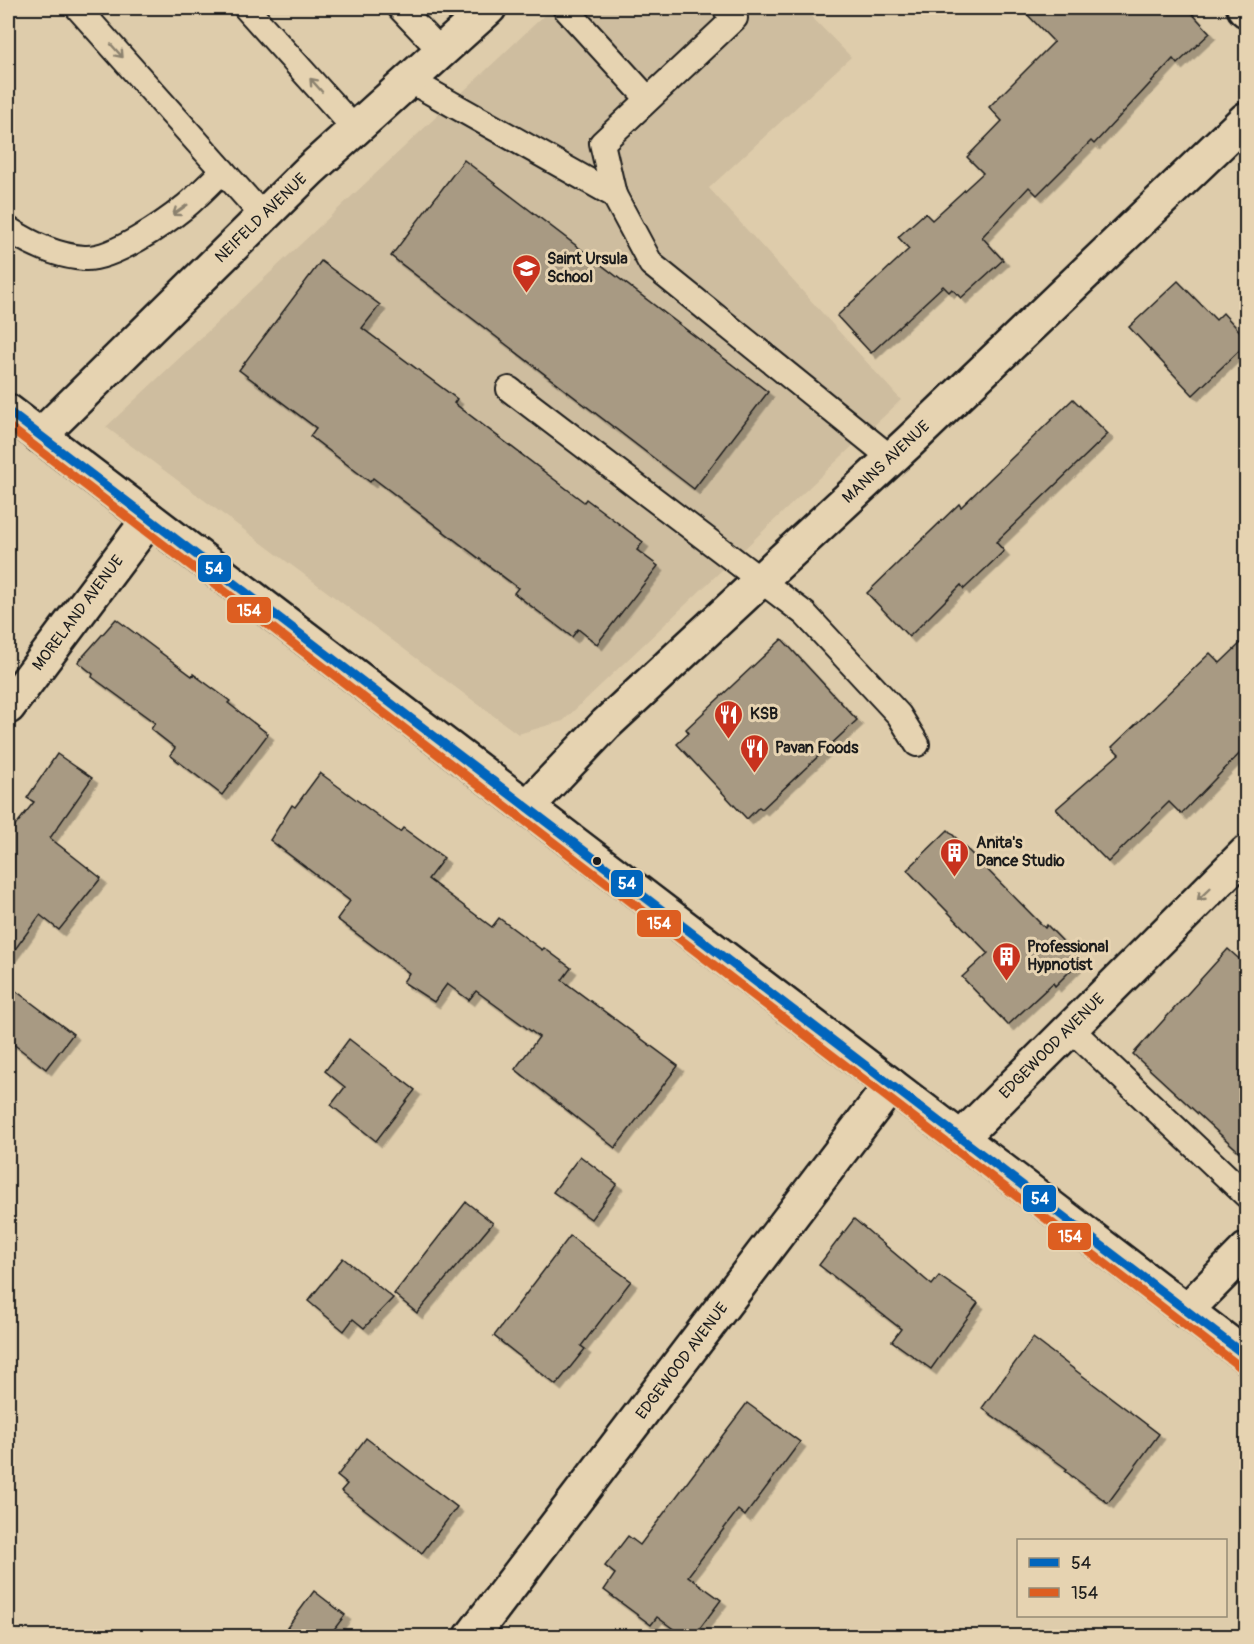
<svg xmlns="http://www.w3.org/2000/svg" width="1254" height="1644" font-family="Pangolin,sans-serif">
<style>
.built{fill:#cebd9f}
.building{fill:#a89a83;stroke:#1c1c1c;stroke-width:1.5;filter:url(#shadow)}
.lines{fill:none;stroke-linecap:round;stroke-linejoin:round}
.service-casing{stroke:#1c1c1c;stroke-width:28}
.minor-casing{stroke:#1c1c1c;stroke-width:38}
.primary-casing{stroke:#1c1c1c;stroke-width:38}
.service{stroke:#e6d3b1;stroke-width:24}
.minor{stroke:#e6d3b1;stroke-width:33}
.primary{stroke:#e6d3b1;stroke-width:33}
.bus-1-casing{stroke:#e6d3b1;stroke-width:14}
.bus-2-casing{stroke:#e6d3b1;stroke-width:14}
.bus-1{stroke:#0065bd;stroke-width:9}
.bus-2{stroke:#dd5e21;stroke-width:9}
.oneway{stroke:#8b816e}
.bus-dot{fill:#1c1c1c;stroke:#e6d3b1;stroke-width:2}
.labels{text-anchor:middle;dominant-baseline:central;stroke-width:6;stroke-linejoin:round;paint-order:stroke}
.street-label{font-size:16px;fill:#1c1c1c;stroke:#e6d3b1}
.poi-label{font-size:16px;font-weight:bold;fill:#1c1c1c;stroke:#e6d3b1;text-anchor:start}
.line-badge{stroke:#e6d3b1;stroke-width:2}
.badge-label{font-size:16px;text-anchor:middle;font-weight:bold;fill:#fff}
</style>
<defs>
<filter id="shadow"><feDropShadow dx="5.5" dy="5.5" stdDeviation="0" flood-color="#0004"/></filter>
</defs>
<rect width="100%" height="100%" fill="#deccab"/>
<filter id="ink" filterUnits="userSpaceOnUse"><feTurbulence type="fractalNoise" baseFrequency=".0167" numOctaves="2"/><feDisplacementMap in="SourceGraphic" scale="12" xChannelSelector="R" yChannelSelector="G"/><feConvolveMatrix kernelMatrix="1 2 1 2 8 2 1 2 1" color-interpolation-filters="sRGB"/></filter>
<g filter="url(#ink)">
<path class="built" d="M 552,8 L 803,8 L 851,57 L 709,188 L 901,400 L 563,721 L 518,734 L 106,427 Z"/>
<g class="building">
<path d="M 1021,8 L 1187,8 L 1210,33 L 1177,64 L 1173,59 L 1094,144 L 1091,141 L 1037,195 L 1029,187 L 982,237 L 1003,260 L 961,298 L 952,289 L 949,292 L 943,286 L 871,353 L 837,316 L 909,249 L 898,237 L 925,213 L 932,220 L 983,173 L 967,157 L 1002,121 L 989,107 L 1054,42 Z"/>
<path d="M 464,160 L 768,392 L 694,489 L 391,256 Z"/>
<path d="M 321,261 L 380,305 L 362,328 L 457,399 L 454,403 L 584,502 L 586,499 L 643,542 L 637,550 L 658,566 L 597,644 L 578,629 L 572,637 L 514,593 L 518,588 L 373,478 L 370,482 L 310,436 L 316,428 L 239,370 Z"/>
<path d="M 1178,281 L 1216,320 L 1223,313 L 1246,338 L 1246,344 L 1193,395 L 1129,327 Z"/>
<path d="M 1073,399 L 1108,434 L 996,542 L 1004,551 L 964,589 L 961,585 L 909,637 L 867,593 L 959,504 L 961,507 Z"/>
<path d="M 116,619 L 192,676 L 193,674 L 230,701 L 228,703 L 268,734 L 222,795 L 170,755 L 175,748 L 151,729 L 155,723 L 92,677 L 93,674 L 78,662 Z"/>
<path d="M 1246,638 L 1246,747 L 1181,814 L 1169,802 L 1108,862 L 1056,809 L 1119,754 L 1112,747 L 1210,653 L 1220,663 Z"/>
<path d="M 782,639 L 857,720 L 762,809 L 759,807 L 747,819 L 677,744 L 689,733 L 686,729 Z"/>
<path d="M 57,754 L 92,778 L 50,838 L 101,878 L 59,930 L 40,915 L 8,959 L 8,835 L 34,802 L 27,798 Z"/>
<path d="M 320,773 L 400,832 L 403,828 L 444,858 L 428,879 L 492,927 L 499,918 L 542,950 L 544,948 L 571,968 L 562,980 L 678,1066 L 615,1148 L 515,1069 L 539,1037 L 476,991 L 469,1000 L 447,984 L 434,1002 L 403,982 L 409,973 L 337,919 L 350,901 L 270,840 L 292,805 L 295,807 Z"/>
<path d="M 948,830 L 1045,928 L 1047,925 L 1081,960 L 1055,986 L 1053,983 L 1008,1025 L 962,977 L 988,953 L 907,870 Z"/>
<path d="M 1228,949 L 1246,965 L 1246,1158 L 1133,1054 Z"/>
<path d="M 8,985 L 73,1034 L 46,1069 L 8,1040 Z"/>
<path d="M 349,1039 L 415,1090 L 376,1141 L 331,1105 L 345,1087 L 325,1071 Z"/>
<path d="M 580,1156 L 617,1184 L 591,1219 L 553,1192 Z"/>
<path d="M 466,1202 L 493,1223 L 417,1313 L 394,1294 Z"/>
<path d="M 854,1219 L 932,1285 L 939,1276 L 978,1303 L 931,1369 L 892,1341 L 901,1329 L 819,1265 Z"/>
<path d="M 570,1236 L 631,1281 L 581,1346 L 585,1349 L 556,1385 L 494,1336 Z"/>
<path d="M 343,1258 L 393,1298 L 364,1328 L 353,1319 L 344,1331 L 308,1301 Z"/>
<path d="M 1033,1338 L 1159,1434 L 1108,1503 L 1065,1471 L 1067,1469 L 982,1408 Z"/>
<path d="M 747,1403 L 800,1442 L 745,1516 L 738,1510 L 688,1576 L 721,1600 L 694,1636 L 683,1636 L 657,1617 L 651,1625 L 604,1590 L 615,1574 L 605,1566 L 628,1536 L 640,1545 Z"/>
<path d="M 366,1438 L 457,1507 L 422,1553 L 341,1491 L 347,1484 L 337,1476 Z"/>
<path d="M 314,1591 L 345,1615 L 329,1636 L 281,1636 Z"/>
</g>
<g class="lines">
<defs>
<g id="service">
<path d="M 78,8 L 263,216"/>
<path d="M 246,8 L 355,129"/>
<path d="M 400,8 L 441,51"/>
<path d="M 565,8 L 648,99"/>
<path d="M 409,80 L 614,195 L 651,264 L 891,458"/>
<path d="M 614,195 L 602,143 L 735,18 L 725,8"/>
<path d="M 8,229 C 31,244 56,256 84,258 C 112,260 165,223 186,206 C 199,195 211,182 223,171"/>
<path d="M 509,389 L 805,614 L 899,715 L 917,744"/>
<path d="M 1070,1028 L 1246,1195"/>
</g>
<g id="minor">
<path d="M 1244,8 L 1246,10"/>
<path d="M 40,436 L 310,170 L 489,8"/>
<path d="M 8,707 L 149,519"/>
<path d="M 527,807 L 606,724 L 909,442 L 1246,119"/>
<path d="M 961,1138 L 1246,853"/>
<path d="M 1186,1311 L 1246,1250"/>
<path d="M 472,1636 L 891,1085"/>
</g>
<path id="primary" d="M 8,411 L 1246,1356"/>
</defs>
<use href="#service" class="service-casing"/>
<use href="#minor" class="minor-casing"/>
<use href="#primary" class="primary-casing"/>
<use href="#service" class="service"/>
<use href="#minor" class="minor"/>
<use href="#primary" class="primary"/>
<defs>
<path id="bus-1" d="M 8,411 L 1246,1356"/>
<path id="bus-2" d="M 8,426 L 1239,1366"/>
</defs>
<use href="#bus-1" class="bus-1-casing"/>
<use href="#bus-2" class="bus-2-casing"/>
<use href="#bus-1" class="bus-1"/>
<use href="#bus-2" class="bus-2"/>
</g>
<defs><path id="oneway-shaft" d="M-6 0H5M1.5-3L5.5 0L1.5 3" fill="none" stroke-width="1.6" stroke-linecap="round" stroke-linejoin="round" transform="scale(1.5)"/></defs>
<g class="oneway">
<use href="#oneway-shaft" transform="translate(117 51) rotate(48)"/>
<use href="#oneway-shaft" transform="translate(316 85) rotate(-132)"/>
<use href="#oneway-shaft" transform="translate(180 210) rotate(145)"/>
<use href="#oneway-shaft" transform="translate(1204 894) rotate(136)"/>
</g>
</g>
<defs>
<symbol id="school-pin" viewBox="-11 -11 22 30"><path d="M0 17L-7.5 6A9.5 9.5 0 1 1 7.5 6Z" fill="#c8321e" stroke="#e6d3b1"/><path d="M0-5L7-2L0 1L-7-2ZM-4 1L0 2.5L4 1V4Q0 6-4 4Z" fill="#fff"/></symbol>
<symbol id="restaurant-pin" viewBox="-11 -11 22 30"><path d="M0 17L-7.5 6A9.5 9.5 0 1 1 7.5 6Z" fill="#c8321e" stroke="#e6d3b1"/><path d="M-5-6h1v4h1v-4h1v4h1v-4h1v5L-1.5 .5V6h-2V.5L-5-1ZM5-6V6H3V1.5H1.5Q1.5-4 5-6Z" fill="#fff"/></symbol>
<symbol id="building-pin" viewBox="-11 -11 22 30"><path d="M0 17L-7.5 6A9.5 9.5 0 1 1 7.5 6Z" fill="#c8321e" stroke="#e6d3b1"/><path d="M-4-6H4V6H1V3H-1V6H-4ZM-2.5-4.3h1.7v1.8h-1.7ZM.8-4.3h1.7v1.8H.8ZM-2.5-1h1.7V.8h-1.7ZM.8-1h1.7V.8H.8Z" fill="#fff"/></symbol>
</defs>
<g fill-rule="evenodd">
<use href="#school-pin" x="510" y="252" width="33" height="45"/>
<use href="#restaurant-pin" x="712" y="698" width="33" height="45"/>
<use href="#restaurant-pin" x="738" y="732" width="33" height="45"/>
<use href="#building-pin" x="938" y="836" width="33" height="45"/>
<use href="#building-pin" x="990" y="940" width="33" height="45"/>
</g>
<circle class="bus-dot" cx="597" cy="861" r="5"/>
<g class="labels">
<g class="street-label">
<text transform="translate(261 218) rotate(-44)">NEIFELD AVENUE</text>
<text transform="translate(886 462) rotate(-43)">MANNS AVENUE</text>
<text transform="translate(78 613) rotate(-53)">MORELAND AVENUE</text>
<text transform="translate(1052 1046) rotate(-45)">EDGEWOOD AVENUE</text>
<text transform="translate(682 1361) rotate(-53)">EDGEWOOD AVENUE</text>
</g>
<g class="poi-label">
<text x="547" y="259">Saint Ursula<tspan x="547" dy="18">School</tspan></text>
<text x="750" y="714">KSB</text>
<text x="775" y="748">Pavan Foods</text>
<text x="976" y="843">Anita's<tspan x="976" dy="18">Dance Studio</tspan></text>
<text x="1027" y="947">Professional<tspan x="1027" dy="18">Hypnotist</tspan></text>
</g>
</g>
<g class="line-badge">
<rect x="197" y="554" width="35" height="29" rx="6" fill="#0065bd"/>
<rect x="226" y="596" width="46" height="28" rx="6" fill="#dd5e21"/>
<rect x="610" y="869" width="34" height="29" rx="6" fill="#0065bd"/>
<rect x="636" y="909" width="46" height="29" rx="6" fill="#dd5e21"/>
<rect x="1022" y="1184" width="35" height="29" rx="6" fill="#0065bd"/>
<rect x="1047" y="1222" width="45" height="29" rx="6" fill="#dd5e21"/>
</g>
<g class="badge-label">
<text x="214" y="574">54</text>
<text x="249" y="616">154</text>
<text x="627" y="889">54</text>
<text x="659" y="929">154</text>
<text x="1040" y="1204">54</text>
<text x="1070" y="1242">154</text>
</g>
<rect width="1254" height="1644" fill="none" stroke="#e6d3b1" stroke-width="30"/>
<rect x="15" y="15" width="1224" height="1614" fill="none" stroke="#1c1c1c" stroke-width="2" filter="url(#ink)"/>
<rect x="1017" y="1539" width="210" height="78" fill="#e6d3b1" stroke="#958a75" stroke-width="1.5"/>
<rect x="1029" y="1558" width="30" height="9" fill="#0065bd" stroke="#958a75" stroke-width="1.5"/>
<text x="1071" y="1569" font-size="18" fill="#1c1c1c">54</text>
<rect x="1029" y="1588" width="30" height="9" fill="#dd5e21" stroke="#958a75" stroke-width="1.5"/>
<text x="1071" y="1599" font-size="18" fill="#1c1c1c">154</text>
</svg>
